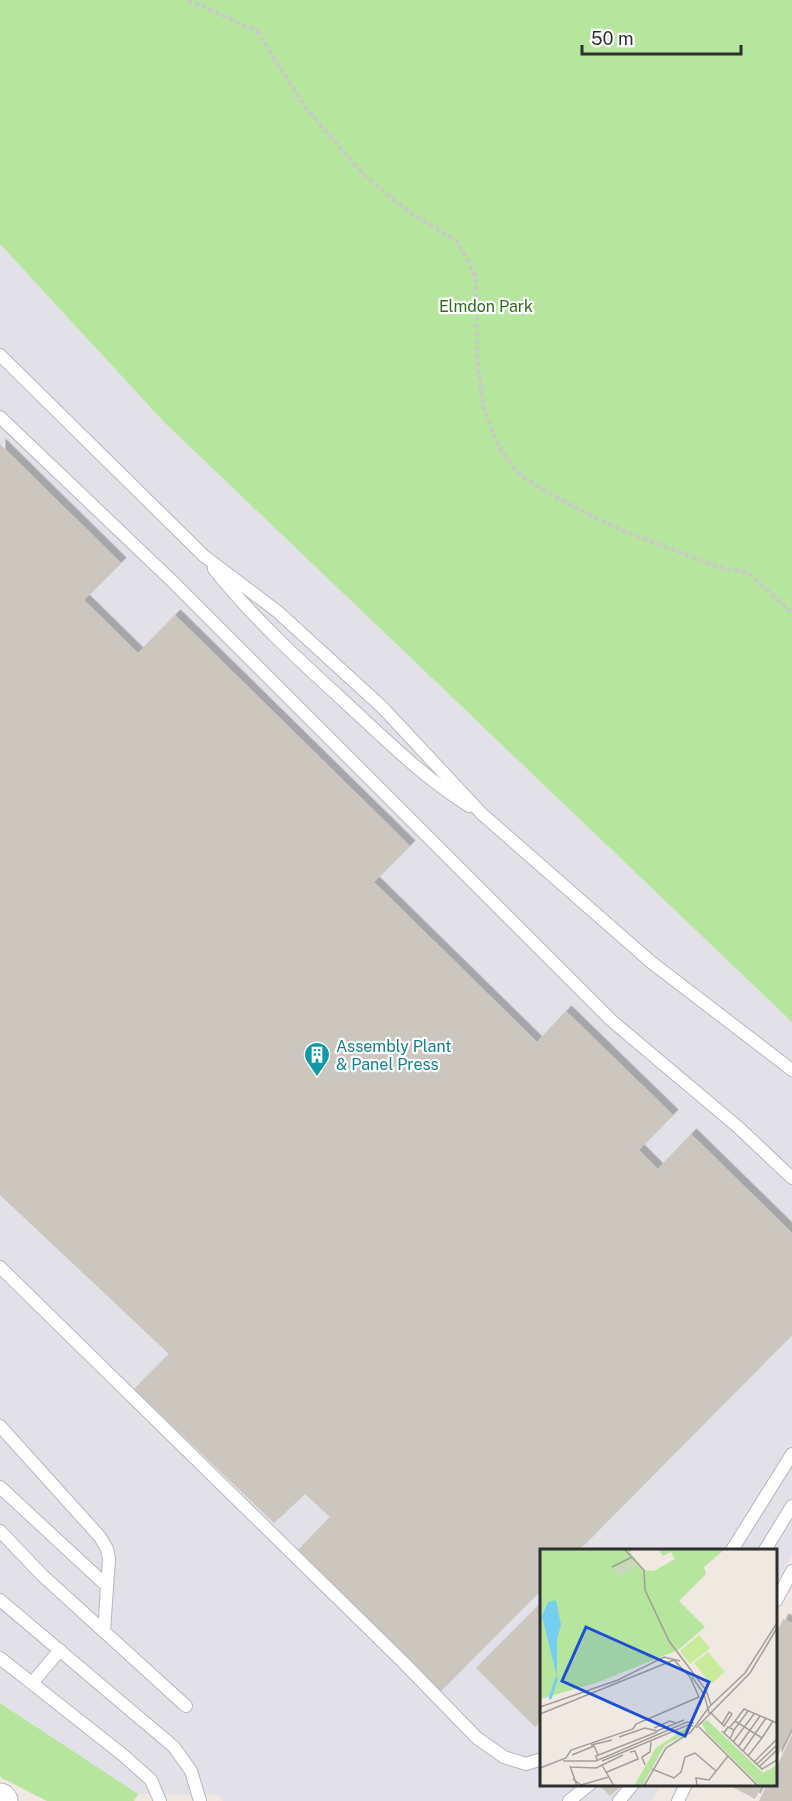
<svg xmlns="http://www.w3.org/2000/svg" width="792" height="1801" font-family="'Public Sans',sans-serif">
<style>
.industrial{fill:#e3e1e8}
.green{fill:#b6e59e}
.building{fill:#cbc7bf;filter:url(#shadow)}
.lines{fill:none;stroke-linecap:round;stroke-linejoin:round}
.lane-casing{stroke:#b4b7c1;stroke-width:14}
.secondary-casing{stroke:#b4b7c1;stroke-width:35}
.path{stroke:#c9c9c9;stroke-width:4;stroke-dasharray:4.5 3;stroke-linecap:butt}
.lane{stroke:#fff;stroke-width:12}
.secondary{stroke:#fff;stroke-width:33}
.labels{text-anchor:middle;dominant-baseline:central;stroke-width:4.5;stroke-linejoin:round;paint-order:stroke}
.park-label{font-size:16px;fill:#2c6e1b;stroke:#fff}
.culture-label{font-size:16px;fill:#0d838f;stroke:#fff;text-anchor:start}
.inset-river{fill:none;stroke:#75cff0;stroke-width:3}
.inset-road{fill:none;stroke:#a29e99;stroke-width:1.5}
.view{fill:#1d4ed8;fill-opacity:0.15;stroke:#1d4ed8;stroke-width:3}
.inset-edge{fill:none;stroke:#2e2e2e;stroke-width:3}
</style>
<defs>
<filter id="shadow"><feDropShadow dx="5.5" dy="-5.5" stdDeviation="0" flood-color="#0004"/></filter>
</defs>
<rect width="100%" height="100%" fill="#efe9e1"/>
<path class="industrial" d="M 0,244 L 164,422 L 792,1022 L 792,1555 L 776,1585 L 776,1550 L 542,1550 L 542,1784 L 662,1785 L 650,1801 L 223,1801 L 218,1795 L 138,1794 L 0,1703 Z"/>
<g class="green">
<path d="M 0,0 L 792,0 L 792,1022 L 164,422 L 0,244 Z"/>
<path d="M 0,1703 L 138,1794 L 134,1801 L 47,1801 L 2,1778 L 0,1776 Z"/>
</g>
<g class="building">
<path d="M 0,444 L 121,563 L 84,600 L 138,653 L 175,615 L 410,846 L 374,882 L 537,1042 L 566,1011 L 673,1115 L 639,1150 L 658,1169 L 691,1134 L 792,1233 L 792,1335 L 579,1550 L 542,1550 L 542,1589 L 440,1692 L 298,1550 L 330,1517 L 305,1494 L 274,1523 L 134,1389 L 169,1354 L 0,1195 Z"/>
<path d="M 542,1602 L 542,1720 L 535,1727 L 476,1668 Z"/>
<path d="M 783,1619 L 792,1623 L 792,1727 L 776,1759 L 776,1634 Z"/>
<path d="M 792,1735 L 792,1801 L 759,1801 L 767,1784 L 776,1784 L 776,1768 Z"/>
<path d="M 601,1784 L 623,1784 L 610,1796 L 600,1786 Z"/>
<path d="M 727,1784 L 763,1784 L 755,1799 Z"/>
</g>
<g class="lines">
<defs>
<g id="lane">
<path d="M 0,355 L 204,556 L 278,612 L 382,707 L 482,814 L 651,962 L 792,1070"/>
<path d="M 0,417 L 171,580 L 612,1021 L 738,1127 L 792,1178"/>
<path d="M 214,569 C 253,618 300,661 346,703 C 386,740 422,776 469,806"/>
<path d="M 0,1267 L 404,1663 L 477,1738 L 504,1757 L 526,1764 L 542,1759"/>
<path d="M 0,1426 L 100,1537 L 107,1549 L 109,1559 L 104,1631"/>
<path d="M 0,1487 L 107,1586"/>
<path d="M 0,1531 L 42,1575 L 186,1706"/>
<path d="M 732,1550 L 792,1454"/>
<path d="M 765,1550 L 792,1506"/>
<path d="M 0,1600 L 174,1747 L 191,1771 L 200,1801"/>
<path d="M 776,1601 L 792,1571"/>
<path d="M 0,1658 L 123,1755 L 151,1780 L 160,1801"/>
<path d="M 32,1683 L 60,1650"/>
<path d="M 569,1801 L 590,1784"/>
<path d="M 619,1801 L 633,1784"/>
<path d="M 678,1801 L 686,1784"/>
</g>
<path id="secondary" d="M 0,1800 L 1,1801"/>
</defs>
<use href="#lane" class="lane-casing"/>
<use href="#secondary" class="secondary-casing"/>
<path class="path" d="M 188,0 L 257,31 L 305,107 L 364,175 L 412,214 L 457,241 L 476,277 L 477,356 L 484,410 L 501,451 L 521,476 L 574,507 L 621,530 L 719,567 L 749,573 L 792,613"/>
<use href="#lane" class="lane"/>
<use href="#secondary" class="secondary"/>
</g>
<defs>
<symbol id="building-pin" viewBox="-11 -11 22 30"><path d="M0 17L-7.5 6A9.5 9.5 0 1 1 7.5 6Z" fill="#0f9aa8" stroke="#fff"/><path d="M-4-6H4V6H1V3H-1V6H-4ZM-2.5-4.3h1.7v1.8h-1.7ZM.8-4.3h1.7v1.8H.8ZM-2.5-1h1.7V.8h-1.7ZM.8-1h1.7V.8H.8Z" fill="#fff"/></symbol>
</defs>
<g fill-rule="evenodd">
<use href="#building-pin" x="302" y="1040" width="30" height="40"/>
</g>
<g class="labels">
<g class="park-label">
<text x="486" y="306">Elmdon Park</text>
</g>
<g class="culture-label">
<text x="336" y="1046">Assembly Plant<tspan x="336" dy="18">&amp; Panel Press</tspan></text>
</g>
</g>
<g transform="translate(540 1549)">
<rect width="237" height="237" fill="#efe9e1"/>
<path d="M 0,0 L 93,0 L 90,3 L 104,21 L 114,22 L 135,10 L 131,3 L 123,7 L 118,0 L 185,0 L 164,18 L 166,25 L 139,52 L 165,78 L 138,101 L 56,134 L 0,150 ZM 167,171 L 223,224 L 237,216 L 237,237 L 220,237 L 166,183 L 162,174 ZM 149,177 L 144,186 L 125,196 L 102,237 L 94,237 L 116,199 Z" fill="#b6e59e"/>
<path d="M 92,8 L 98,16 L 79,29 L 73,20 Z" fill="#c8d9b8"/>
<path d="M 159,86 L 170,99 L 150,115 L 140,102 ZM 168,103 L 185,123 L 171,135 L 154,114 Z" fill="#c9ec9a"/>
<path d="M 16,51 L 21,76 L 17,90 L 17,128 L 2,67 L 8,53 Z" fill="#75cff0"/>
<path class="inset-river" d="M 10,150 L 17,128"/>
<path class="inset-road" d="M 84,0 L 104,21 L 105,41 L 129,92 L 166,141 L 171,156M 72,18 L 92,8M 152,128 L 164,145 L 169,164M 0,158 L 78,131 L 124,108 L 140,112M 170,163 L 184,177 L 192,165 L 189,163 L 182,175M 0,165 L 134,111 L 150,128 L 159,148 L 96,175 L 93,180 L 31,201 L 26,209 L 0,219M 195,172 L 204,160 L 237,174M 159,178 L 218,237M 190,178 L 195,172 L 222,189 L 208,207M 114,179 L 130,172 L 136,174M 156,179 L 210,124 L 237,79M 194,181 L 208,162M 182,182 L 222,220 L 237,211M 184,184 L 188,178 L 194,181 L 190,190M 79,188 L 105,179 L 117,182 L 144,171M 222,189 L 233,172M 193,193 L 214,165M 51,196 L 72,191M 198,198 L 220,167M 203,202 L 226,169M 32,206 L 54,197 L 58,206M 57,211 L 56,207 L 117,183M 23,212 L 56,212 L 147,173 L 154,174M 62,212 L 148,176 L 153,177M 214,213 L 237,190M 217,215 L 237,196M 62,216 L 74,237M 105,216 L 102,208 L 110,203 L 111,193M 30,217 L 37,237M 30,218 L 56,219 L 83,206M 219,218 L 237,201M 112,220 L 134,229 L 141,223 L 145,208 L 155,204 L 176,222M 67,223 L 98,210 L 95,202 L 90,203M 33,230 L 41,236 L 69,228M 104,237 L 126,199 L 151,183 L 169,158 L 205,124 L 237,74M 157,237 L 156,229 L 169,231 L 188,207"/>
<path class="view" d="M 46,78 L 169,133 L 145,187 L 22,132 Z"/>
<rect width="237" height="237" class="inset-edge"/>
</g>
<path d="M582 45v9h159v-9" fill="none" stroke="#2e2e2e" stroke-width="3"/>
<text x="591" y="45" font-size="18" fill="#2e2e2e" stroke="#ffffff" stroke-width="4.5" paint-order="stroke">50 m</text>
</svg>
